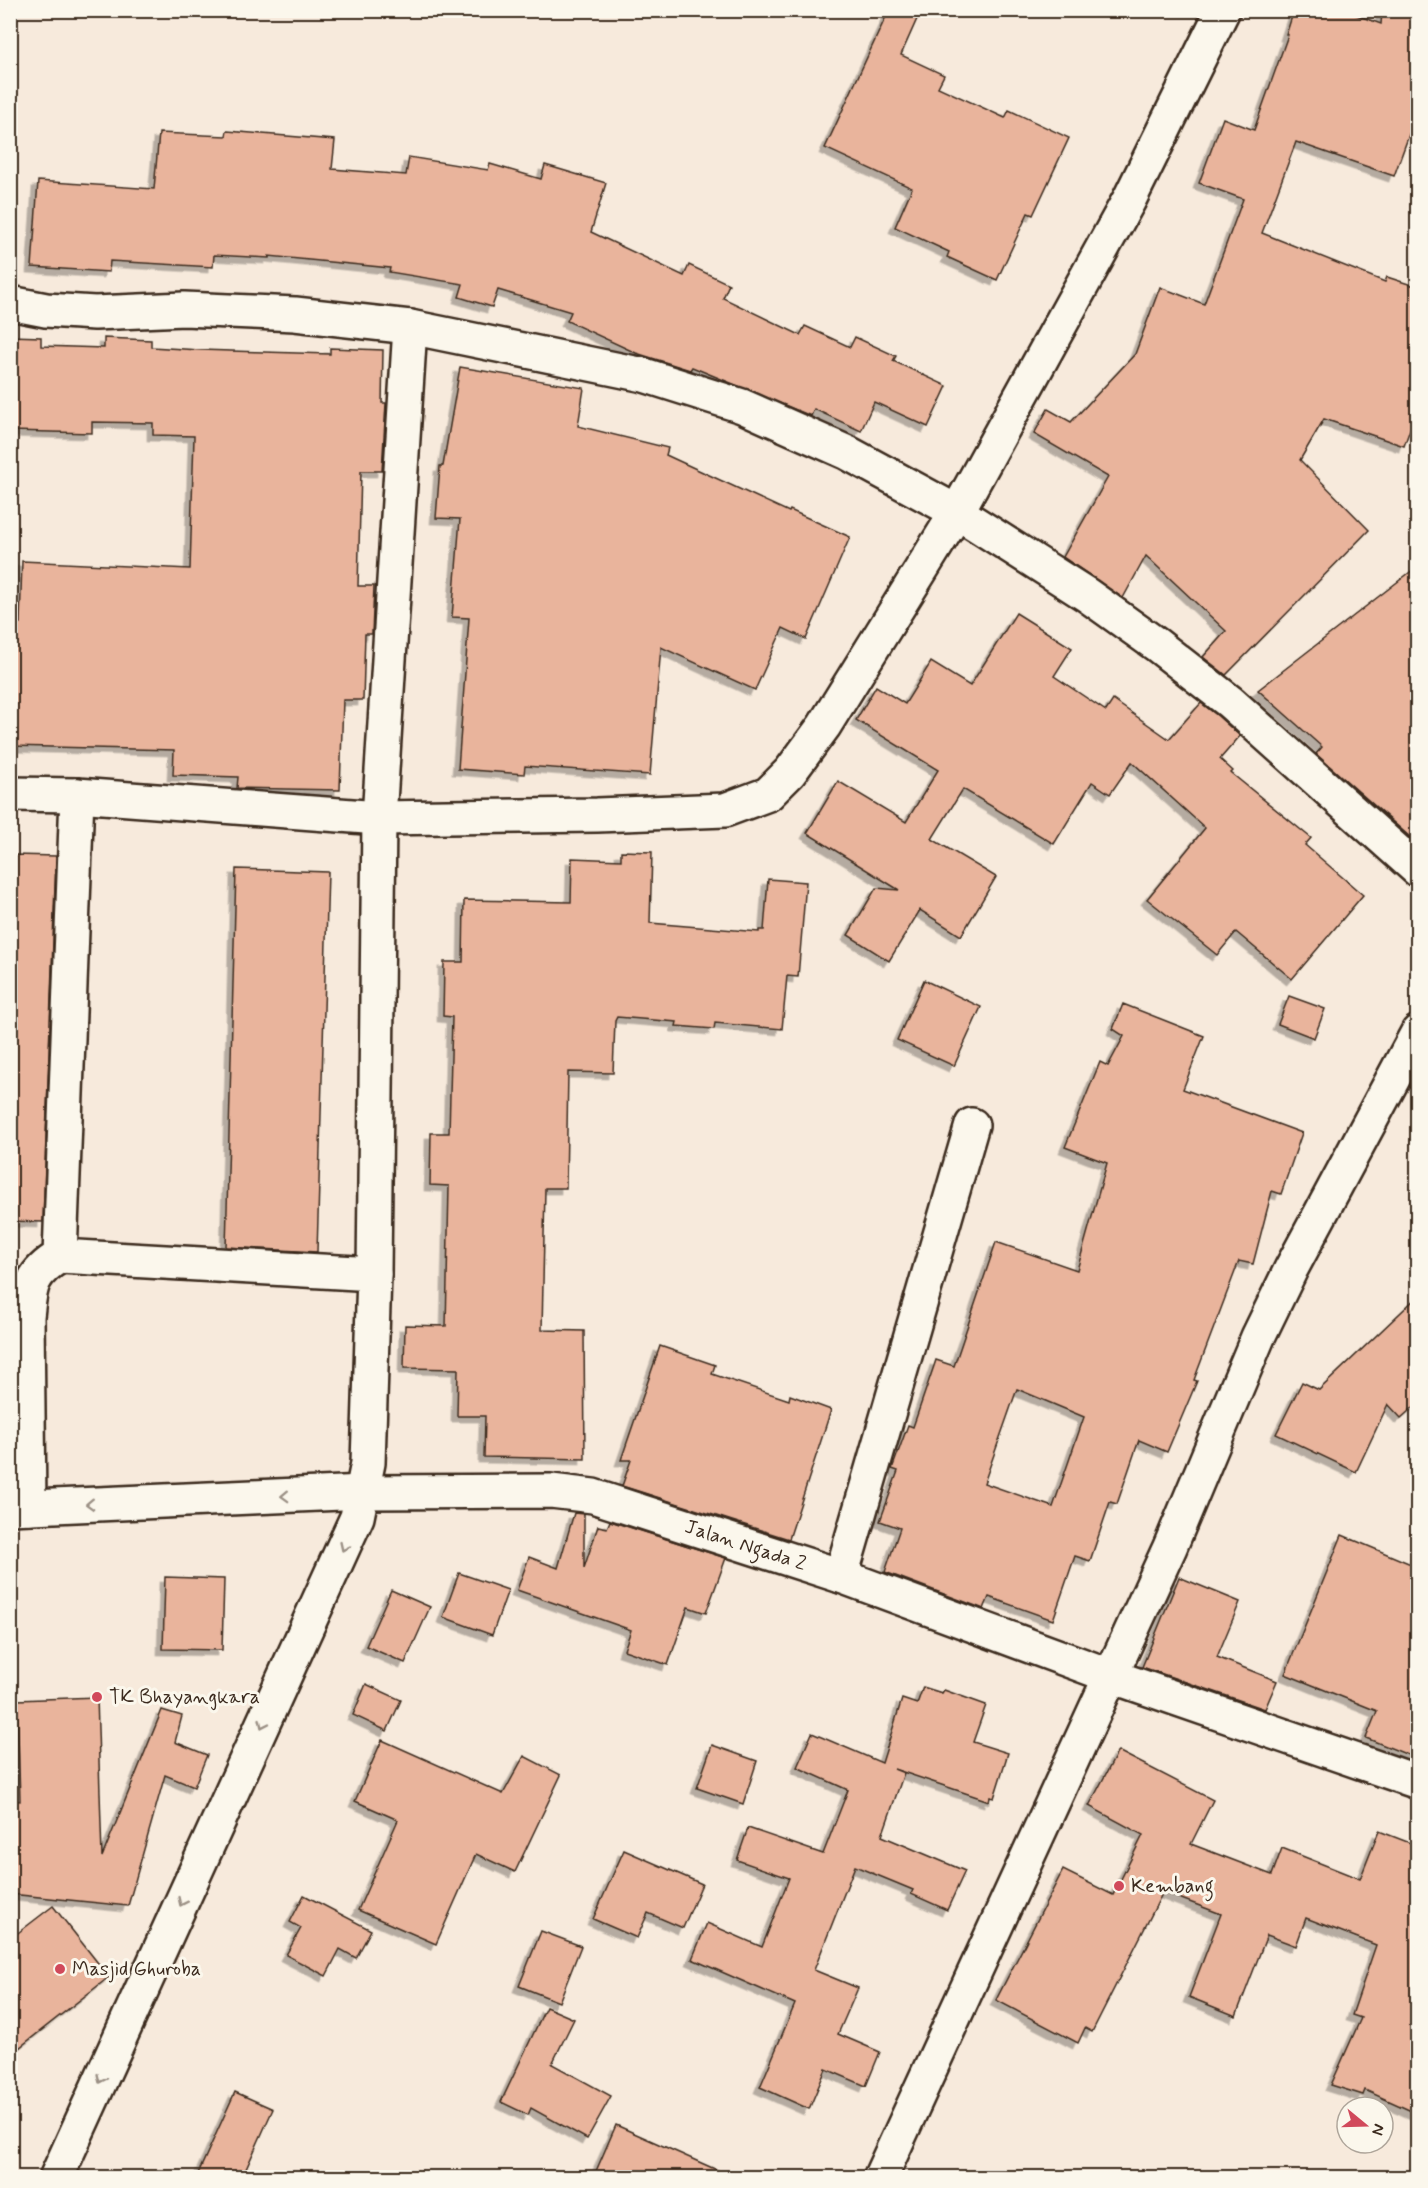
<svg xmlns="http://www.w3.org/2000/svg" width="1428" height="2188" font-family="Mynerve,sans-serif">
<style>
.building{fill:#e9b49c;stroke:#3b2a1e;stroke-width:1.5;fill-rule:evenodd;filter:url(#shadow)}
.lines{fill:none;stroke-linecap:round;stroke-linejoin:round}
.minor-casing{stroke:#3b2a1e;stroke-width:38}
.minor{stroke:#fbf7ec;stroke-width:33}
.oneway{stroke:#9b9085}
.poi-dot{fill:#d1495b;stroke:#fbf7ec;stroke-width:2}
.labels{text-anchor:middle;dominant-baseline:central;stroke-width:6;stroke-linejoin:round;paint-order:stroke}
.street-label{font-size:20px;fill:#3b2a1e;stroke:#fbf7ec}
.poi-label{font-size:20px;fill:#3b2a1e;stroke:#fbf7ec;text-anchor:start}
</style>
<defs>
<filter id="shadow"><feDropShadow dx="-5.5" dy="5.5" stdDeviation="0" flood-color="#0004"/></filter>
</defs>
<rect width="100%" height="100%" fill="#f7eadc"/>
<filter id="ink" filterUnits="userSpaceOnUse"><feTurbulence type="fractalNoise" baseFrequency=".0167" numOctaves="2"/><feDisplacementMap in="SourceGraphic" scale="12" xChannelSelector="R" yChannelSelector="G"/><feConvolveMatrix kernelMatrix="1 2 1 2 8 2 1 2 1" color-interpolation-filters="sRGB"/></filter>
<g filter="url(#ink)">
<g class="building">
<path d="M 889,10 L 921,10 L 901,55 L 944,75 L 938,87 L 1005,118 L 1009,110 L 1069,138 L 1033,215 L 1028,213 L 997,280 L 947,257 L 949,252 L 895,227 L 912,188 L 825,148 Z"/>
<path d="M 1294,10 L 1343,10 L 1381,24 L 1382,11 L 1418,15 L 1418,110 L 1394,176 L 1296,142 L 1262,233 L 1385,282 L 1387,277 L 1418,287 L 1418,407 L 1404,446 L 1324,419 L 1300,460 L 1369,530 L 1226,675 L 1203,657 L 1226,631 L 1146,556 L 1123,598 L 1063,557 L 1108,477 L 1034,434 L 1048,409 L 1071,422 L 1135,354 L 1160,287 L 1204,304 L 1243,199 L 1199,183 L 1223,118 L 1254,130 L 1288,35 L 1286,35 Z"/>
<path d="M 227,131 L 335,140 L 332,169 L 406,175 L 409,157 L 488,170 L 490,164 L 541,179 L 545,165 L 606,183 L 591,232 L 684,276 L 689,265 L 729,284 L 723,298 L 800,335 L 805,326 L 850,347 L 855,337 L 896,356 L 893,361 L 947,386 L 928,427 L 874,402 L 861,431 L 814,409 L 811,416 L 692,367 L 690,370 L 636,353 L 567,321 L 571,312 L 498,290 L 492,307 L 459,297 L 463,284 L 389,272 L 390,268 L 269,256 L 269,258 L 214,255 L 213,267 L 110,261 L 109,272 L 32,267 L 38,181 L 154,189 L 159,133 L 226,136 Z"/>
<path d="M 10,336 L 41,337 L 41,346 L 104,348 L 104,338 L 151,340 L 151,347 L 200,350 L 330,354 L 330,348 L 383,350 L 382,403 L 386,403 L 382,471 L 361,471 L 358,586 L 374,586 L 372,634 L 365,634 L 363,700 L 343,700 L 340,790 L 237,788 L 238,777 L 173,775 L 174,750 L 10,746 L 10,623 L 20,623 L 22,561 L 190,569 L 194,436 L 153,435 L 153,423 L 92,422 L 92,433 L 10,431 Z"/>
<path d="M 460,367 L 584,388 L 578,426 L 668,448 L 666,455 L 789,512 L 790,510 L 850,537 L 806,639 L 783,628 L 755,690 L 661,647 L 650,775 L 525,766 L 524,774 L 458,769 L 469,618 L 452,617 L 460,519 L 436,518 L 440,466 L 443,466 Z"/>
<path d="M 1418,566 L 1418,844 L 1316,754 L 1322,747 L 1258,690 Z"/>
<path d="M 1016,613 L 1072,648 L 1054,676 L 1106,711 L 1113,700 L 1169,739 L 1201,703 L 1218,716 L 1240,736 L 1220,759 L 1233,771 L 1231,773 L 1311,838 L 1305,845 L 1363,895 L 1292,979 L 1236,932 L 1217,955 L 1147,899 L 1205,828 L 1132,762 L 1110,794 L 1092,782 L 1054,844 L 963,789 L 932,839 L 996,877 L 961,936 L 920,910 L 889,961 L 848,935 L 876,888 L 899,890 L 807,833 L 838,781 L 906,822 L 938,770 L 856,720 L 876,686 L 905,704 L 931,662 L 970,686 Z"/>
<path d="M 621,851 L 652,852 L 650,923 L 759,932 L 759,930 L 764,930 L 768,879 L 806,882 L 798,977 L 787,976 L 782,1029 L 715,1023 L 714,1029 L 676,1026 L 677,1022 L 617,1017 L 615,1021 L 613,1073 L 568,1072 L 566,1188 L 545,1188 L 542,1330 L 584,1331 L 585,1459 L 484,1457 L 485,1416 L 457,1416 L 458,1369 L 404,1368 L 405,1325 L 446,1326 L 449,1186 L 430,1185 L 431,1133 L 449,1133 L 452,1017 L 443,1016 L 444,962 L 463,962 L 464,900 L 571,902 L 572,858 L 621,860 Z"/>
<path d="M 14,855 L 56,856 L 43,1222 L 10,1221 L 10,998 Z"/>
<path d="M 236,869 L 328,872 L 317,1252 L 226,1247 Z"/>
<path d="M 924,980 L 981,1007 L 954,1066 L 897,1040 Z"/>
<path d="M 1289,996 L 1325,1009 L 1314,1038 L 1278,1024 Z"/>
<path d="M 1123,1004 L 1204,1036 L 1183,1089 L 1302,1133 L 1281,1194 L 1272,1191 L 1253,1264 L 1239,1261 L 1194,1380 L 1197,1381 L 1167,1452 L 1139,1440 L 1117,1504 L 1110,1502 L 1090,1561 L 1075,1556 L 1053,1620 L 989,1597 L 984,1609 L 885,1572 L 900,1528 L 880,1521 L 898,1471 L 892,1469 L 908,1425 L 913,1427 L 936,1360 L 954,1366 L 996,1242 L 1077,1270 L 1107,1163 L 1065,1147 L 1100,1062 L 1108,1066 L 1124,1036 L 1113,1029 ZM 1017,1389 L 1084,1417 L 1053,1507 L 984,1483 Z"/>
<path d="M 1418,1296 L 1418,1403 L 1401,1418 L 1388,1404 L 1356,1472 L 1276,1434 L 1302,1382 L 1319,1390 Z"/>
<path d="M 660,1346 L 715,1365 L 712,1374 L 789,1400 L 790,1395 L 831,1410 L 789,1539 L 622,1486 L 631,1460 L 621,1460 Z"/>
<path d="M 574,1513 L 584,1514 L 584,1568 L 598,1526 L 607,1528 L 610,1521 L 726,1558 L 706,1613 L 688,1607 L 668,1665 L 624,1650 L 631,1630 L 517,1590 L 529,1557 L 558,1568 Z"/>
<path d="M 1342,1535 L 1418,1567 L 1418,1759 L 1366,1738 L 1377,1711 L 1285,1674 Z"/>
<path d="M 459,1573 L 508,1590 L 492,1635 L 443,1617 Z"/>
<path d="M 165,1577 L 224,1579 L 222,1650 L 163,1649 Z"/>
<path d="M 1179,1577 L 1240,1602 L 1217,1657 L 1277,1681 L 1265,1709 L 1142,1667 Z"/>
<path d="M 391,1590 L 430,1607 L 405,1663 L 366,1646 Z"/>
<path d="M 366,1684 L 401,1700 L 387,1731 L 353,1715 Z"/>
<path d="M 923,1687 L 942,1693 L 944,1690 L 986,1705 L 973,1742 L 1008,1753 L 994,1798 L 990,1797 L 989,1801 L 894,1769 L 904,1773 L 882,1836 L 965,1871 L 947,1910 L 911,1894 L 913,1890 L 855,1866 L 814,1970 L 858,1988 L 838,2034 L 880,2052 L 866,2086 L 826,2069 L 809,2109 L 760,2087 L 795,2004 L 692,1959 L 707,1923 L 762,1947 L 789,1878 L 737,1860 L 748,1828 L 823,1854 L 848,1790 L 797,1767 L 812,1733 L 882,1763 L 902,1699 L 917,1704 Z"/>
<path d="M 97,1697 L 102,1857 L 162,1710 L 182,1716 L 175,1742 L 207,1755 L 194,1787 L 165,1775 L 128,1906 L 10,1894 L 10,1800 L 20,1801 L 17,1700 Z"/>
<path d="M 382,1740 L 503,1794 L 524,1756 L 561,1775 L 515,1872 L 476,1854 L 436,1944 L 358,1910 L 398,1820 L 355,1801 Z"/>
<path d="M 712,1745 L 757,1761 L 743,1804 L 697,1788 Z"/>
<path d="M 1118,1751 L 1213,1800 L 1191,1844 L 1272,1875 L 1282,1848 L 1360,1879 L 1379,1831 L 1418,1846 L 1418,2114 L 1365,2090 L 1363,2095 L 1331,2085 L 1361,2018 L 1352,2015 L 1376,1945 L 1306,1918 L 1296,1946 L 1267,1935 L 1236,2016 L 1189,1997 L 1221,1914 L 1163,1892 L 1092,2032 L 1085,2028 L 1078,2043 L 996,2000 L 1063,1870 L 1113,1895 L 1143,1835 L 1089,1806 Z"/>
<path d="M 624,1850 L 702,1884 L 683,1928 L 648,1913 L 637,1938 L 593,1919 Z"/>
<path d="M 304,1895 L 371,1930 L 356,1958 L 340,1949 L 326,1976 L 286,1955 L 301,1928 L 290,1922 Z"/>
<path d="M 53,1906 L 109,1977 L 10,2055 L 10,1939 Z"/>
<path d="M 541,1931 L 581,1946 L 559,2002 L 519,1986 Z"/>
<path d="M 546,2007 L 574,2019 L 552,2064 L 611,2096 L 587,2139 L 531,2108 L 528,2115 L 501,2102 Z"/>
<path d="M 235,2092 L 273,2109 L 242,2178 L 196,2178 Z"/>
<path d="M 616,2125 L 735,2178 L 593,2178 Z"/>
</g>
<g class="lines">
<defs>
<g id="minor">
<path d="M 10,303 L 46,310 L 95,313 L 184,309 L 295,314 L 410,327 L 644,375 L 742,406 L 848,453 L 957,512 L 1087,595 L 1157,645 L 1230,702 L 1418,870"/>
<path d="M 10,794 L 77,795 L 379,818 L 597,815 L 725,810 L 768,794 L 790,772 L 824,726 L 957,512 L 1129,200 L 1223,10"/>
<path d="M 60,1256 L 374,1274"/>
<path d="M 29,1507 L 27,1317 C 30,1286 31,1273 60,1256 L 77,795"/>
<path id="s1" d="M 10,1508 L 364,1492 L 551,1491 L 593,1496 L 841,1576 L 1111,1676 L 1418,1782"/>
<path d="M 841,1576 L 972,1125"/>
<path d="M 56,2178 L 357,1517 L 368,1463 L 374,1274 L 379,818 L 410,327"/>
<path d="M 880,2178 L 1170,1547 L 1258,1337 L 1291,1269 L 1418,1032"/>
</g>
</defs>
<use href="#minor" class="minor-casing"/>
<use href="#minor" class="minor"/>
</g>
<defs><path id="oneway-chevron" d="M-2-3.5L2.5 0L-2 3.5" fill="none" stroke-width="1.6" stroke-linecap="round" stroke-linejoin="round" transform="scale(1.5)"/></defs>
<g class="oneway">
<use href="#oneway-chevron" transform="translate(285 1496) rotate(178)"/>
<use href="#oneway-chevron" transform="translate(90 1504) rotate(178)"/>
<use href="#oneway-chevron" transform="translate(344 1547) rotate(115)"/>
<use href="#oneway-chevron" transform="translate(263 1724) rotate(115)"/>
<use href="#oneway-chevron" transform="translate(182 1902) rotate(115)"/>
<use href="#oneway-chevron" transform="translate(101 2079) rotate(115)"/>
</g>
</g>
<g class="poi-dot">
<circle cx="97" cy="1697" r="6"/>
<circle cx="1119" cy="1886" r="6"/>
<circle cx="60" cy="1969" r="6"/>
</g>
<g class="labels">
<g class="street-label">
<text stroke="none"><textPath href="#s1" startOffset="744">Jalan Ngada 2</textPath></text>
</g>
<g class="poi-label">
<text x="109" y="1697">TK Bhayangkara</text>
<text x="1131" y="1886">Kembang</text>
<text x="72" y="1969">Masjid Ghuroba</text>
</g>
</g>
<rect width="1428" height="2188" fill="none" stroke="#fbf7ec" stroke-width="36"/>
<rect x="18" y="18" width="1392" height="2152" fill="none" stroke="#3b2a1e" stroke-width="2" filter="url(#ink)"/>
<g transform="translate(1365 2125) rotate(109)"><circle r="28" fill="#fbf7ec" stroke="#aea59a" stroke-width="1.5"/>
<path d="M0-4.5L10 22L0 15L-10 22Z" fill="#d1495b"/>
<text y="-9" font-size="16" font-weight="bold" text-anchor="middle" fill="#3b2a1e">N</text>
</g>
</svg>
